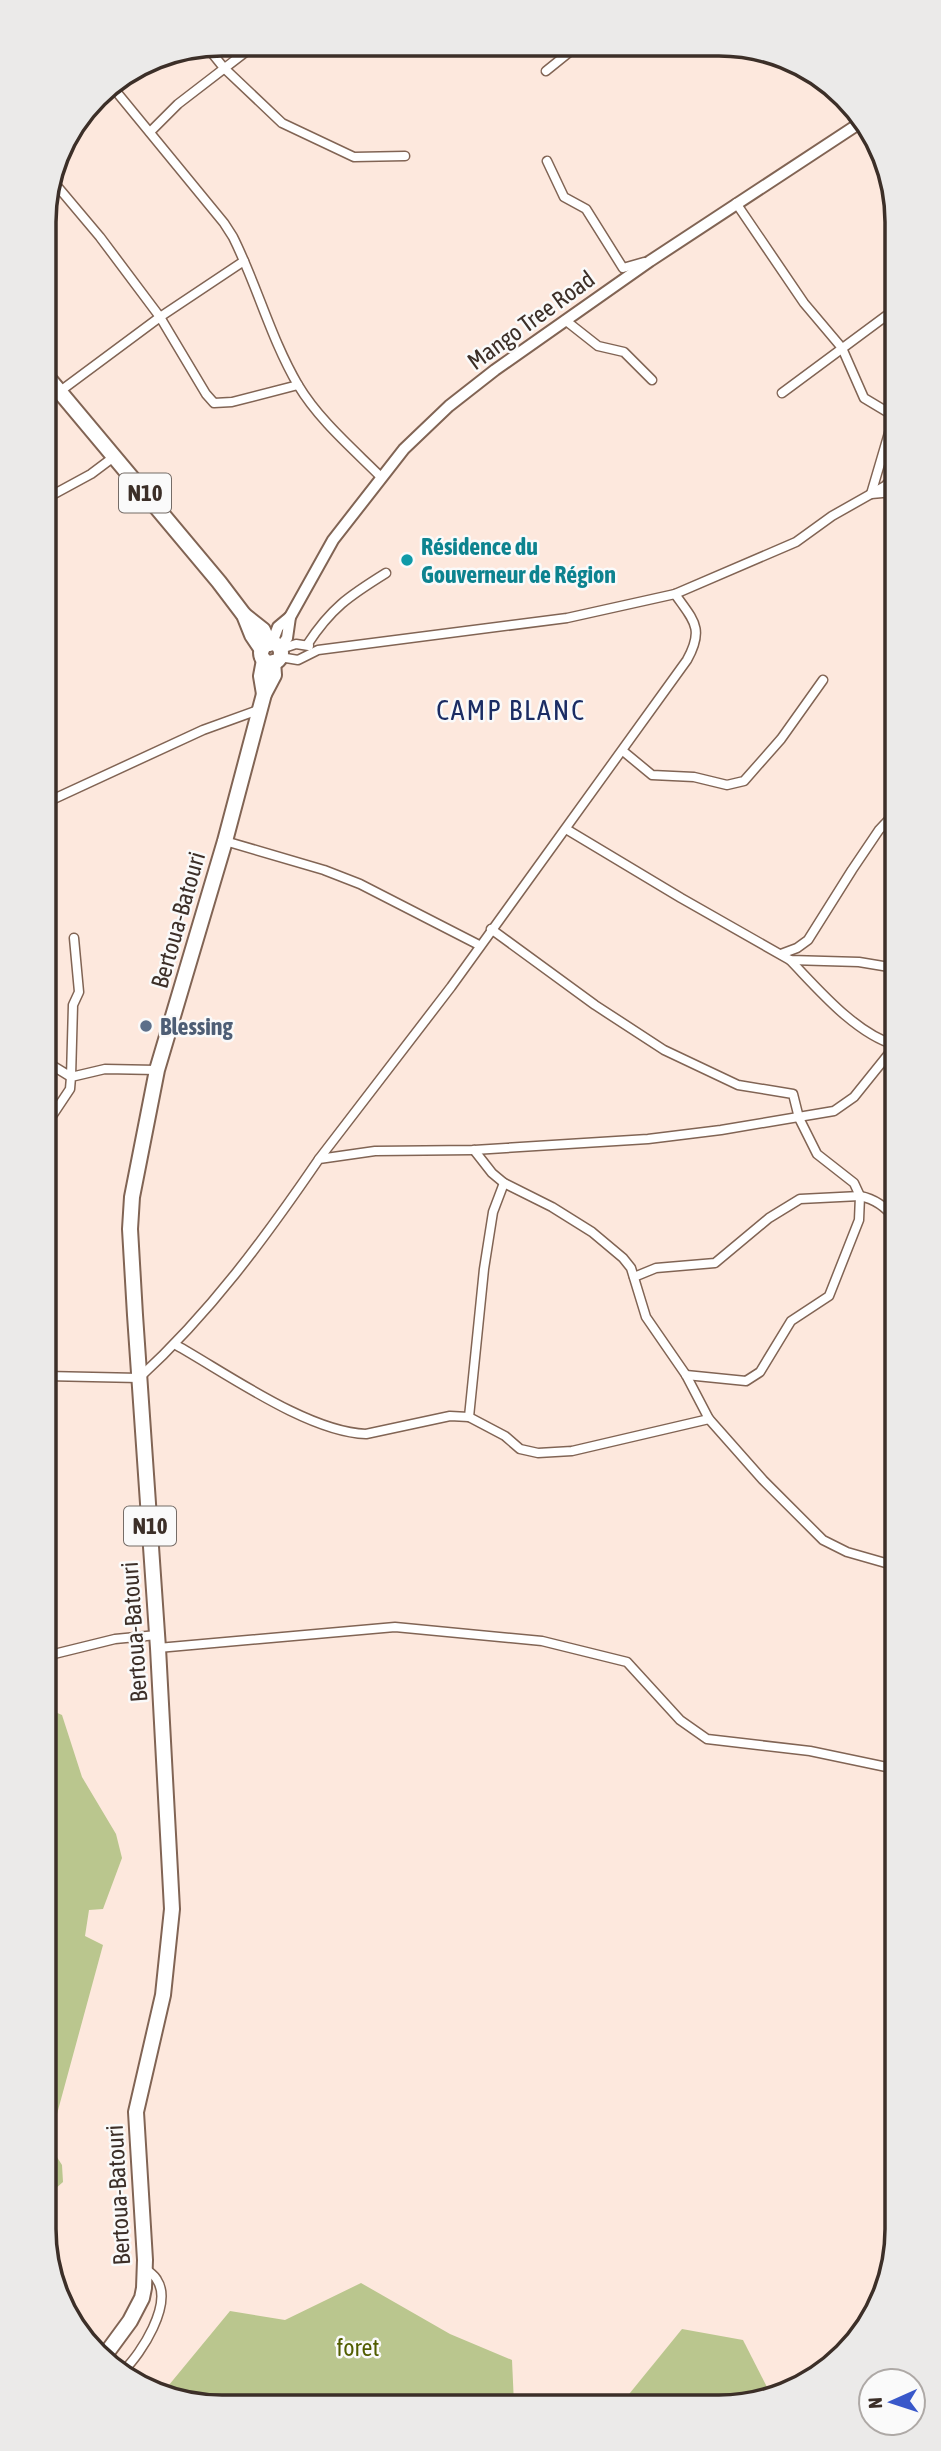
<svg xmlns="http://www.w3.org/2000/svg" width="941" height="2451" font-family="'Asap Condensed',sans-serif">
<style>
.forest{fill:#bac68e}
.lines{fill:none;stroke-linecap:round;stroke-linejoin:round}
.street-casing{stroke:#816454;stroke-width:11}
.secondary-casing{stroke:#816454;stroke-width:14}
.highway-casing{stroke:#816454;stroke-width:18}
.street{stroke:#fff;stroke-width:8}
.secondary{stroke:#fff;stroke-width:10}
.highway{stroke:#fff;stroke-width:14}
.culture-dot{fill:#0f9aa8;stroke:#fafafa;stroke-width:2.5}
.service-dot{fill:#5c6f8a;stroke:#fafafa;stroke-width:2.5}
.labels{text-anchor:middle;dominant-baseline:central;stroke-width:5;stroke-linejoin:round;paint-order:stroke}
.shield{fill:#fafafa;stroke:#756c67;stroke-width:2}
.shield-label{font-size:23px;font-weight:bold;fill:#3c2f28}
.street-label{font-size:24px;fill:#3c2f28;stroke:#fafafa}
.culture-label{font-size:24px;font-weight:bold;fill:#0d838f;stroke:#fafafa;text-anchor:start}
.service-label{font-size:24px;font-weight:bold;fill:#4e5e75;stroke:#fafafa;text-anchor:start}
.park-label{font-size:24px;fill:#515d00;stroke:#fafafa}
.quarter-label{font-size:28px;letter-spacing:2px;fill:#1b2c63;stroke:#fafafa}
.rim{fill:none;stroke:#3c2f28;stroke-width:3.5}
</style>
<rect width="100%" height="100%" fill="#fde8dd"/>
<g class="forest">
<path d="M 46,1708 L 62,1715 L 82,1777 L 116,1834 L 122,1858 L 103,1909 L 89,1910 L 85,1936 L 103,1945 L 54,2125 L 51,2148 L 62,2165 L 63,2182 L 55,2189 L 47,2190 Z"/>
<path d="M 361,2283 L 450,2334 L 512,2360 L 514,2404 L 187,2404 L 164,2391 L 230,2311 L 285,2320 Z"/>
<path d="M 682,2329 L 743,2340 L 772,2397 L 754,2404 L 621,2404 Z"/>
</g>
<g class="lines">
<defs>
<g id="street">
<path d="M 207,47 L 224,68 L 282,123 L 354,157 L 405,156"/>
<path d="M 546,71 L 577,46"/>
<path d="M 110,84 L 224,223 L 233,237 C 257,285 271,339 298,385 C 319,420 352,448 381,477"/>
<path d="M 150,132 L 178,104 L 256,44"/>
<path d="M 547,161 L 564,197 L 586,209 L 623,268 L 644,262"/>
<path d="M 52,180 L 100,237 L 160,317 L 206,394 L 214,403 L 232,402 L 298,385"/>
<path d="M 736,203 L 804,303 L 842,348 L 864,398 L 894,416 L 871,494 L 894,492"/>
<path d="M 565,320 L 598,346 L 624,352 L 652,380"/>
<path d="M 59,392 L 160,317 L 244,261"/>
<path d="M 782,393 L 894,310"/>
<path d="M 45,499 L 91,474 L 115,456"/>
<path d="M 307,645 C 331,608 349,596 386,573"/>
<path d="M 281,649 L 296,644 L 309,646"/>
<path d="M 280,657 L 298,660 L 318,650 L 567,618 L 675,594 L 796,542 L 832,516 L 885,486 L 894,477"/>
<path d="M 623,751 L 652,775 L 694,777 L 727,785 L 744,781 L 781,739 L 823,680"/>
<path d="M 45,803 L 203,730 L 261,709"/>
<path d="M 566,829 L 681,898 L 790,960 L 859,962 L 895,968"/>
<path d="M 225,841 L 324,870 L 360,884 L 479,945"/>
<path d="M 491,929 L 595,1005 L 664,1050 L 738,1085 L 793,1094 L 799,1118 L 817,1154 L 854,1183 L 860,1196 L 859,1220 L 829,1296 L 791,1321 L 760,1372 L 746,1381 L 686,1375"/>
<path d="M 781,954 L 797,948 L 808,940 L 852,870 L 879,830 L 895,813"/>
<path d="M 790,960 C 819,990 855,1033 895,1045"/>
<path d="M 45,1061 L 71,1077 L 73,1005 L 79,992 L 74,938"/>
<path d="M 46,1125 L 70,1089 L 71,1077 L 105,1069 L 157,1070"/>
<path d="M 474,1150 L 492,1173 L 504,1183 L 552,1207 L 592,1232 L 623,1258 L 631,1268 L 646,1317 L 686,1375 L 709,1419 L 763,1480 L 823,1540 L 847,1552 L 896,1566"/>
<path d="M 319,1159 L 451,987 L 687,660 C 705,628 693,620 675,594"/>
<path d="M 634,1277 L 656,1268 L 715,1263 L 769,1218 L 800,1199 L 860,1196 C 875,1199 886,1207 895,1219"/>
<path d="M 176,1345 C 226,1373 308,1432 366,1434 L 450,1416 L 469,1417 L 505,1436 L 520,1449 L 538,1453 L 572,1451 L 709,1419"/>
<path d="M 46,1376 L 139,1378 C 210,1313 265,1238 319,1159 L 375,1151 L 474,1150 L 648,1139 L 721,1130 L 834,1111 L 854,1097 L 895,1046"/>
<path d="M 469,1417 L 484,1269 L 493,1212 L 504,1183"/>
<path d="M 158,1648 L 395,1627 L 542,1641 L 627,1662 L 680,1720 L 707,1739 L 810,1751 L 896,1769"/>
<path d="M 46,1656 L 115,1639 L 157,1635"/>
<path d="M 124,2370 C 141,2354 173,2304 157,2280 C 155,2275 149,2272 145,2268"/>
</g>
<g id="secondary">
<path d="M 272,643 L 278,627 L 290,617"/>
<path d="M 280,648 L 287,638 L 290,617 L 333,540 L 404,449 L 449,406 L 495,370 L 650,261 L 860,123"/>
</g>
<g id="highway">
<path d="M 44,373 L 219,582 L 244,615 L 252,635 L 262,650"/>
<path d="M 244,615 L 263,630 L 269,644"/>
<circle cx="271" cy="653" r="10"/>
<path d="M 264,694 L 261,676 L 264,660"/>
<path d="M 101,2358 L 108,2351 L 130,2321 L 142,2298 L 144,2288 L 145,2260 L 136,2112 L 163,1995 L 172,1909 L 158,1648 L 135,1315 L 130,1229 L 132,1197 L 157,1070 L 225,841 L 264,694 L 274,675 L 273,662"/>
</g>
</defs>
<use href="#street" class="street-casing"/>
<use href="#secondary" class="secondary-casing"/>
<use href="#highway" class="highway-casing"/>
<use href="#street" class="street"/>
<use href="#secondary" class="secondary"/>
<use href="#highway" class="highway"/>
</g>
<circle class="culture-dot" cx="407" cy="560" r="7"/>
<circle class="service-dot" cx="146" cy="1026" r="7"/>
<g class="labels">
<g class="shield">
<rect x="119" y="473.5" width="52" height="39" rx="5"/>
<rect x="124" y="1506.5" width="52" height="39" rx="5"/>
</g>
<g class="shield-label">
<text x="145" y="493">N10</text>
<text x="150" y="1526">N10</text>
</g>
<g class="street-label">
<text transform="translate(531 320) rotate(-36)">Mango Tree Road</text>
<text transform="translate(178 920) rotate(-74)">Bertoua-Batouri</text>
<text transform="translate(134 1632) rotate(-94)">Bertoua-Batouri</text>
<text transform="translate(118 2195) rotate(-93)">Bertoua-Batouri</text>
</g>
<g class="culture-label">
<text x="421" y="546">Résidence du<tspan x="421" dy="28">Gouverneur de Région</tspan></text>
</g>
<g class="service-label">
<text x="160" y="1026">Blessing</text>
</g>
<g class="park-label">
<text x="358" y="2347">foret</text>
</g>
<g class="quarter-label">
<text x="511" y="710">CAMP BLANC</text>
</g>
</g>
<path d="M0 0H941V2451H0ZM222 56H719A166 166 0 0 1 885 222V2229A166 166 0 0 1 719 2395H222A166 166 0 0 1 56 2229V222A166 166 0 0 1 222 56Z" fill="#ebeae9" fill-rule="evenodd"/>
<path class="rim" d="M222 56H719A166 166 0 0 1 885 222V2229A166 166 0 0 1 719 2395H222A166 166 0 0 1 56 2229V222A166 166 0 0 1 222 56Z"/>
<g transform="translate(892 2402) rotate(267)"><circle r="33" fill="#fafafa" stroke="#aea9a6" stroke-width="2"/>
<path d="M0-5L12 26L0 18L-12 26Z" fill="#3958ca"/>
<text y="-10" font-size="19" font-weight="bold" text-anchor="middle" fill="#3c2f28">N</text>
</g>
</svg>
